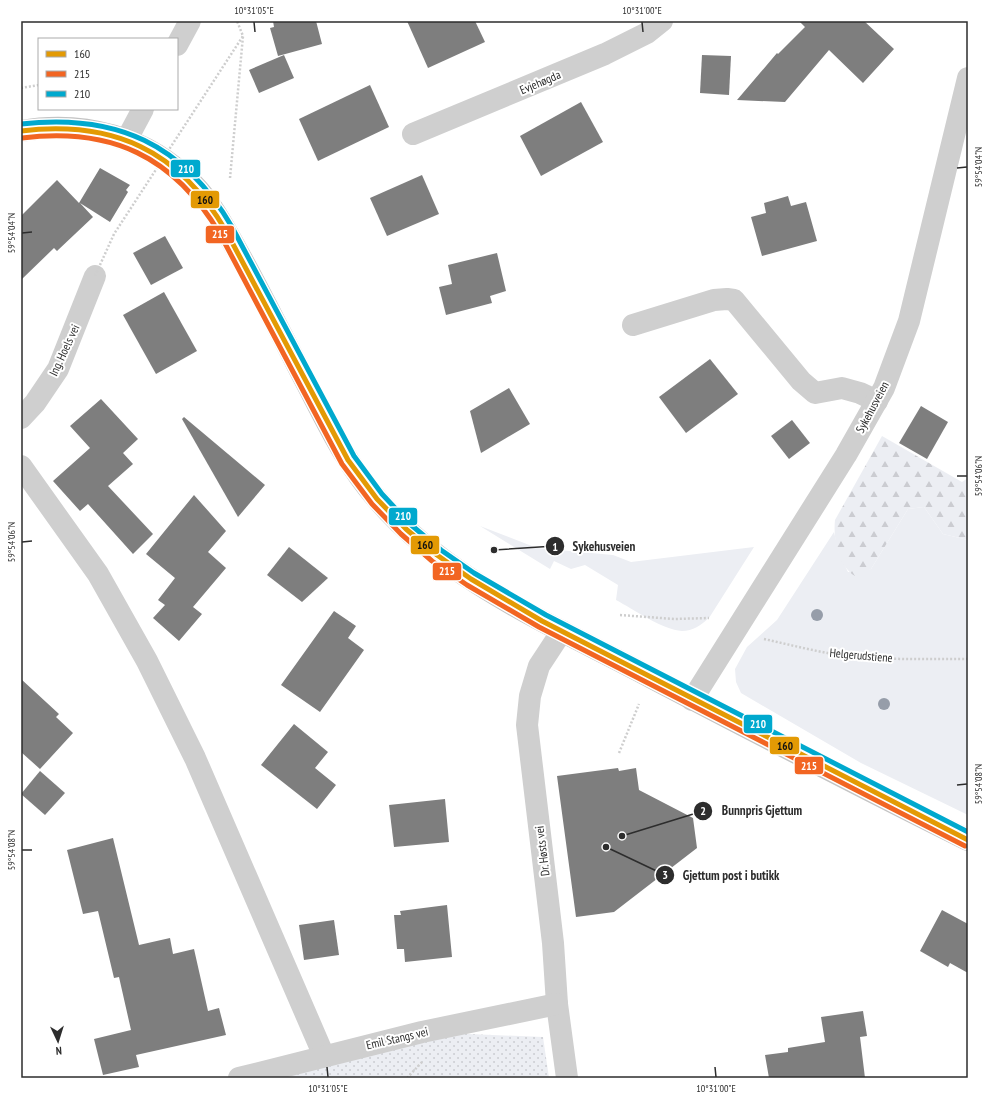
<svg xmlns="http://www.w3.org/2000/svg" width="989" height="1099" font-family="'PT Sans Narrow',sans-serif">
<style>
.green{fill:#eceef3}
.forest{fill:url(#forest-firs)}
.park{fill:url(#park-dots)}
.building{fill:#7e7e7e}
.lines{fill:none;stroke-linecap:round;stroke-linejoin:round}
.path{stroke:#cecece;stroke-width:2.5;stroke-dasharray:2 2;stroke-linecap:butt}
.minor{stroke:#cfcfcf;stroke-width:22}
.major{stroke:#c4c4c4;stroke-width:22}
.path-bridge{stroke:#cecece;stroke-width:2.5;stroke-dasharray:2 2;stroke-linecap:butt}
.bus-1-casing{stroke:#fff;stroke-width:8}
.bus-2-casing{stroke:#fff;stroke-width:8}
.bus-3-casing{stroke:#fff;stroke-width:8}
.bus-1{stroke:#e39a04;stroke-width:5}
.bus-2{stroke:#f26522;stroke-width:5}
.bus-3{stroke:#00a9ce;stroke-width:5}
.tree{fill:#969da9}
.ticks{fill:none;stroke:#2d2d2d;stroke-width:1.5}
.labels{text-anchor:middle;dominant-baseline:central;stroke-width:4;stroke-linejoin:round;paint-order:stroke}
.street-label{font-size:12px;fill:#2d2d2d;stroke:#fff}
.leader{fill:none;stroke:#2d2d2d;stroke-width:1.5}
.callout-dot{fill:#2d2d2d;stroke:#fff;stroke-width:1.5}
.mark-label{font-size:12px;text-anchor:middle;font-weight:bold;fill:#fff}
.callout-label{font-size:13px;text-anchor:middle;font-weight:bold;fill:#2d2d2d;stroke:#fff;stroke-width:4;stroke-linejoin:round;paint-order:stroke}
.line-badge{stroke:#fff;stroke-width:1.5}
.badge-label{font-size:11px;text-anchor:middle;font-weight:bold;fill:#fff}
.pale-badge-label{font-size:11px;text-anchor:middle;font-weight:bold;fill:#111}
.neatline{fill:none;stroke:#2d2d2d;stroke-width:1.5}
.ticks-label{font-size:10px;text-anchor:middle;fill:#2d2d2d}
</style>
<defs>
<pattern id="forest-firs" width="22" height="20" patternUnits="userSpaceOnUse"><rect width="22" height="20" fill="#eceef3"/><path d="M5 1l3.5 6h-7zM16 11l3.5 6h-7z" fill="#cbccd1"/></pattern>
<pattern id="park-dots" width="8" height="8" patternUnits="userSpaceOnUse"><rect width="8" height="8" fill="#eceef3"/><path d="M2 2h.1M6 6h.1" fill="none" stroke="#cbccd1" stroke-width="1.8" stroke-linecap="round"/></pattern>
</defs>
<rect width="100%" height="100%" fill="#fff"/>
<g class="green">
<path d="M 924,507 L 943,534 L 968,540 L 968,815 L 861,763 L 741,693 L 736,682 L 735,669 L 747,647 L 777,620 L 834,532 L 839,553 L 848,572 L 871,569 L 908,509 Z"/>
<path d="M 480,526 L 537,548 L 613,555 L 631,562 L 754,547 L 709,618 C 701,625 693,631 682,631 C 663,630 633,609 616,600 L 618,585 L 585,565 L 571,569 L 554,561 L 550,569 Z"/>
</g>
<path class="forest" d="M 882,436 L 962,482 L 968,478 L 968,540 L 943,534 L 924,507 L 908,509 L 871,569 L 855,576 C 838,566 833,538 835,520 Z"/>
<path class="park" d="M 422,1032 L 543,1037 L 549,1078 L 243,1078 Z"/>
<g class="building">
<path d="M 273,21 L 316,21 L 322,44 L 278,56 L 270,28 L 274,27 Z"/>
<path d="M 407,21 L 475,21 L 485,42 L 428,68 Z"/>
<path d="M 799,21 L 864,21 L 894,49 L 863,83 L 829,50 L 785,102 L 737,100 L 777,53 L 778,54 L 805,27 Z"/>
<path d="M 284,55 L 294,78 L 259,93 L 249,70 Z"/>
<path d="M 702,55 L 731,56 L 729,95 L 700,93 Z"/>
<path d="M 370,85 L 389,127 L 318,161 L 299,119 Z"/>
<path d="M 581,102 L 603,142 L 541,176 L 520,136 Z"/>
<path d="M 100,168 L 130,185 L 126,190 L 128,192 L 110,222 L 80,203 L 93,217 L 57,251 L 54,248 L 21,280 L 21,216 L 57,180 L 79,203 Z"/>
<path d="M 422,175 L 439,214 L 387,236 L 370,198 Z"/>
<path d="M 788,196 L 791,206 L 806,202 L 817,241 L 762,256 L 751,217 L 766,213 L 764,203 Z"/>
<path d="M 165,236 L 183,268 L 151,285 L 133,253 Z"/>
<path d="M 497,253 L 506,291 L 490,296 L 492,303 L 446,315 L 439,287 L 452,284 L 448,265 Z"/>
<path d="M 164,292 L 197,351 L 156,374 L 123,315 Z"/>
<path d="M 710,359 L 738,394 L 686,433 L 659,397 Z"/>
<path d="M 509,388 L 530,424 L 481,453 L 470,411 Z"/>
<path d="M 101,399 L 138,439 L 123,453 L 133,464 L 108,486 L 153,534 L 133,554 L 88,504 L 80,511 L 53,481 L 90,448 L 70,426 Z"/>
<path d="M 921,406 L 948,422 L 927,459 L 899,443 Z"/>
<path d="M 184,417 L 265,485 L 238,517 L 182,419 Z"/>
<path d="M 792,420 L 810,443 L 789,459 L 771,436 Z"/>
<path d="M 194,495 L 226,531 L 208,552 L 226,568 L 193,607 L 202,614 L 179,641 L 153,618 L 165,605 L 158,600 L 175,578 L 146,554 Z"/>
<path d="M 289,547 L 328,578 L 302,602 L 267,575 Z"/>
<path d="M 334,611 L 356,626 L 348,638 L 364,650 L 320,712 L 281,685 Z"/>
<path d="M 21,679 L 59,714 L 56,717 L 73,733 L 40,769 L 21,752 Z"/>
<path d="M 294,724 L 328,752 L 315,768 L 336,785 L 317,809 L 261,765 Z"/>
<path d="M 618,768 L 619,771 L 636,768 L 639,790 L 693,818 L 697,848 L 614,912 L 576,917 L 557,776 Z"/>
<path d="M 40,771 L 65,793 L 45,815 L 21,794 Z"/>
<path d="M 445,799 L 449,842 L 394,847 L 389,805 Z"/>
<path d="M 113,838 L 139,945 L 170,938 L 173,954 L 194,949 L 208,1011 L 219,1008 L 226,1035 L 136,1055 L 139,1067 L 103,1075 L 94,1039 L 131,1030 L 119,977 L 114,978 L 98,911 L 83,914 L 67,850 Z"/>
<path d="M 447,905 L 452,957 L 405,962 L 404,949 L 397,949 L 394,915 L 401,915 L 400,911 Z"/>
<path d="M 942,910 L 968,924 L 968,973 L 950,963 L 948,967 L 920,951 Z"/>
<path d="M 334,920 L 339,955 L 304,960 L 299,925 Z"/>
<path d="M 863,1011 L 867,1036 L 860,1037 L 865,1078 L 769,1078 L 765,1055 L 788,1052 L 788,1048 L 825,1042 L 821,1017 Z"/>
</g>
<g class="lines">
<g class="path">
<path d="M 21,88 L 39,85"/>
<path d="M 230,178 L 243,36 L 237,21"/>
<path d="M 620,615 L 674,619 L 709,618"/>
<path d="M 764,639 C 791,645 818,652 845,656 C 886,660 927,659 968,659"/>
<path d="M 619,753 L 639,704"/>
<path d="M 407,1078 L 422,1062"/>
</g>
<g class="minor">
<path d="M 177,45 L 190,21"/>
<path d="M 413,134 L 605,54 L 647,33 L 662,21"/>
<path d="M 127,139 L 143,109"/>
<path d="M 633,325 L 714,300 L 727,299 L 734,300 L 801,381 L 815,393 L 842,388 L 860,393 L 877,401"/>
<path d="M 21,418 L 35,403 L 58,369 L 95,276"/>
<path d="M 21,466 L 98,574 L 147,661 L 195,758 L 324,1056"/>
<path d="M 562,631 L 539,666 L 530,696 L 527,725 L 553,943 L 557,1004 L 567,1078"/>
<path d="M 692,700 L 846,455 L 884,388 L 909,321 L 968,78"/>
<path d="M 239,1078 L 422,1032 L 557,1004"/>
</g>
<path class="major" d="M 21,131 C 84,120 147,137 192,183 C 214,205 228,235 243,261 C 266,303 287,346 309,388 C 329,427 348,466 377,499 C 449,583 557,627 652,678 C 757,733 862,788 968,840"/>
<path class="path-bridge" d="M 95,276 L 114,234 L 243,36"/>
<defs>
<path id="bus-1" d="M 21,131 C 113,120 179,150 226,231 L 348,460 L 377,499 L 406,529 L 437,555 L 471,579 L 542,621 L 968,840"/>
<path id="bus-2" d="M 22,138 C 111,127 174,156 220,234 L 342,464 L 372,504 L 401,534 L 432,561 L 467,585 L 539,627 L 965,846"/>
<path id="bus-3" d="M 21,124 C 116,113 184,144 232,227 L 354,456 L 382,494 L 410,524 L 441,550 L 474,573 L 546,615 L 968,832"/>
</defs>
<use href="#bus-1" class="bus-1-casing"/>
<use href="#bus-2" class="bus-2-casing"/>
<use href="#bus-3" class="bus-3-casing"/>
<use href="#bus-1" class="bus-1"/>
<use href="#bus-2" class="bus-2"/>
<use href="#bus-3" class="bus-3"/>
</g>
<g class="tree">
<circle cx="817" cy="615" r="6"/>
<circle cx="884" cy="704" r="6"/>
</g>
<path class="ticks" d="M 254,22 L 255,32M 642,22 L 643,32M 957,168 L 967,167M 22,233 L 32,232M 957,476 L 967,476M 22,542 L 32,541M 957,785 L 967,784M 22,850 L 32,850M 327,1067 L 328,1077M 715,1067 L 716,1077"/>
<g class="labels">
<g class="street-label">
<text transform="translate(540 82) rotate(-23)">Evjehøgda</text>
<text transform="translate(64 350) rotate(-65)">Ing. Hoels vei</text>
<text transform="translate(872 407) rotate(-62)">Sykehusveien</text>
<text transform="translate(861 655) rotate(5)">Helgerudstiene</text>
<text transform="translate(542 851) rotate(-97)">Dr. Høsts vei</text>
<text transform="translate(397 1038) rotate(-13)">Emil Stangs vei</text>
</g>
</g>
<path class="leader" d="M494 550L555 546M622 836L703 811M606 847L665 875"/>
<g class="callout-dot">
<circle cx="494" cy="550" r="4"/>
<circle cx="622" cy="836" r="4"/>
<circle cx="606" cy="847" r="4"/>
<circle cx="555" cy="546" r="10"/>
<circle cx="703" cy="811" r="10"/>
<circle cx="665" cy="875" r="10"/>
</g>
<g class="mark-label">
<text x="555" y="551">1</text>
<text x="703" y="815">2</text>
<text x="665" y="879">3</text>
</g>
<g class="callout-label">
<text x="604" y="551">Sykehusveien</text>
<text x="762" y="815">Bunnpris Gjettum</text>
<text x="731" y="880">Gjettum post i butikk</text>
</g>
<g class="line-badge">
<rect x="170" y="159" width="31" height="19" rx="4" fill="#00a9ce"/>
<rect x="190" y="190" width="30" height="19" rx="4" fill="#e39a04"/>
<rect x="205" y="225" width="30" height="19" rx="4" fill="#f26522"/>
<rect x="388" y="507" width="30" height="19" rx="4" fill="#00a9ce"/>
<rect x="410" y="535" width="30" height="20" rx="4" fill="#e39a04"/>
<rect x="432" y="562" width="30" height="19" rx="4" fill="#f26522"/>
<rect x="743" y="714" width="30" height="20" rx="4" fill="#00a9ce"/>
<rect x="769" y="736" width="31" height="19" rx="4" fill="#e39a04"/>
<rect x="794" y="756" width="30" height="19" rx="4" fill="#f26522"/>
</g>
<g class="badge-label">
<text x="186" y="173">210</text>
<text x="220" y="238">215</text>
<text x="403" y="520">210</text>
<text x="447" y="575">215</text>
<text x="758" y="728">210</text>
<text x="809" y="770">215</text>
</g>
<g class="pale-badge-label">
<text x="205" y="204">160</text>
<text x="425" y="549">160</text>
<text x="785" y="750">160</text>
</g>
<rect width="989" height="1099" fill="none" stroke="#ffffff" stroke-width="44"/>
<rect x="38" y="38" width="140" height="72" fill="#ffffff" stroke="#ababab"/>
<rect x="46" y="51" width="20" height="6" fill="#e39a04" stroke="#ababab"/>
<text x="74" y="58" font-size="12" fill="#2d2d2d">160</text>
<rect x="46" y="71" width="20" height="6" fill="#f26522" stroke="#ababab"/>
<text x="74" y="78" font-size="12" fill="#2d2d2d">215</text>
<rect x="46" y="91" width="20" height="6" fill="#00a9ce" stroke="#ababab"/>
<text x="74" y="98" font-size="12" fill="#2d2d2d">210</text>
<g transform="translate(58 1041) rotate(176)" stroke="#ffffff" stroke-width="3" paint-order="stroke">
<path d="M0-3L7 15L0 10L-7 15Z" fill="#2d2d2d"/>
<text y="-6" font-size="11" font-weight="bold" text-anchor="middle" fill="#2d2d2d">N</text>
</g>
<rect x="22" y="22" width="945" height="1055" class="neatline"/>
<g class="ticks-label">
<text x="254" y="14">10°31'05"E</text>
<text x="642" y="14">10°31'00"E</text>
<text transform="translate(978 167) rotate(-90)" y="4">59°54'04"N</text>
<text transform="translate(11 233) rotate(-90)" y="4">59°54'04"N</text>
<text transform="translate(978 476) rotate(-90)" y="4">59°54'06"N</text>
<text transform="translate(11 542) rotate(-90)" y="4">59°54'06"N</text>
<text transform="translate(978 784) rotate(-90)" y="4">59°54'08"N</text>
<text transform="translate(11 850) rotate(-90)" y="4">59°54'08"N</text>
<text x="328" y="1092">10°31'05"E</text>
<text x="716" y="1092">10°31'00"E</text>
</g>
</svg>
